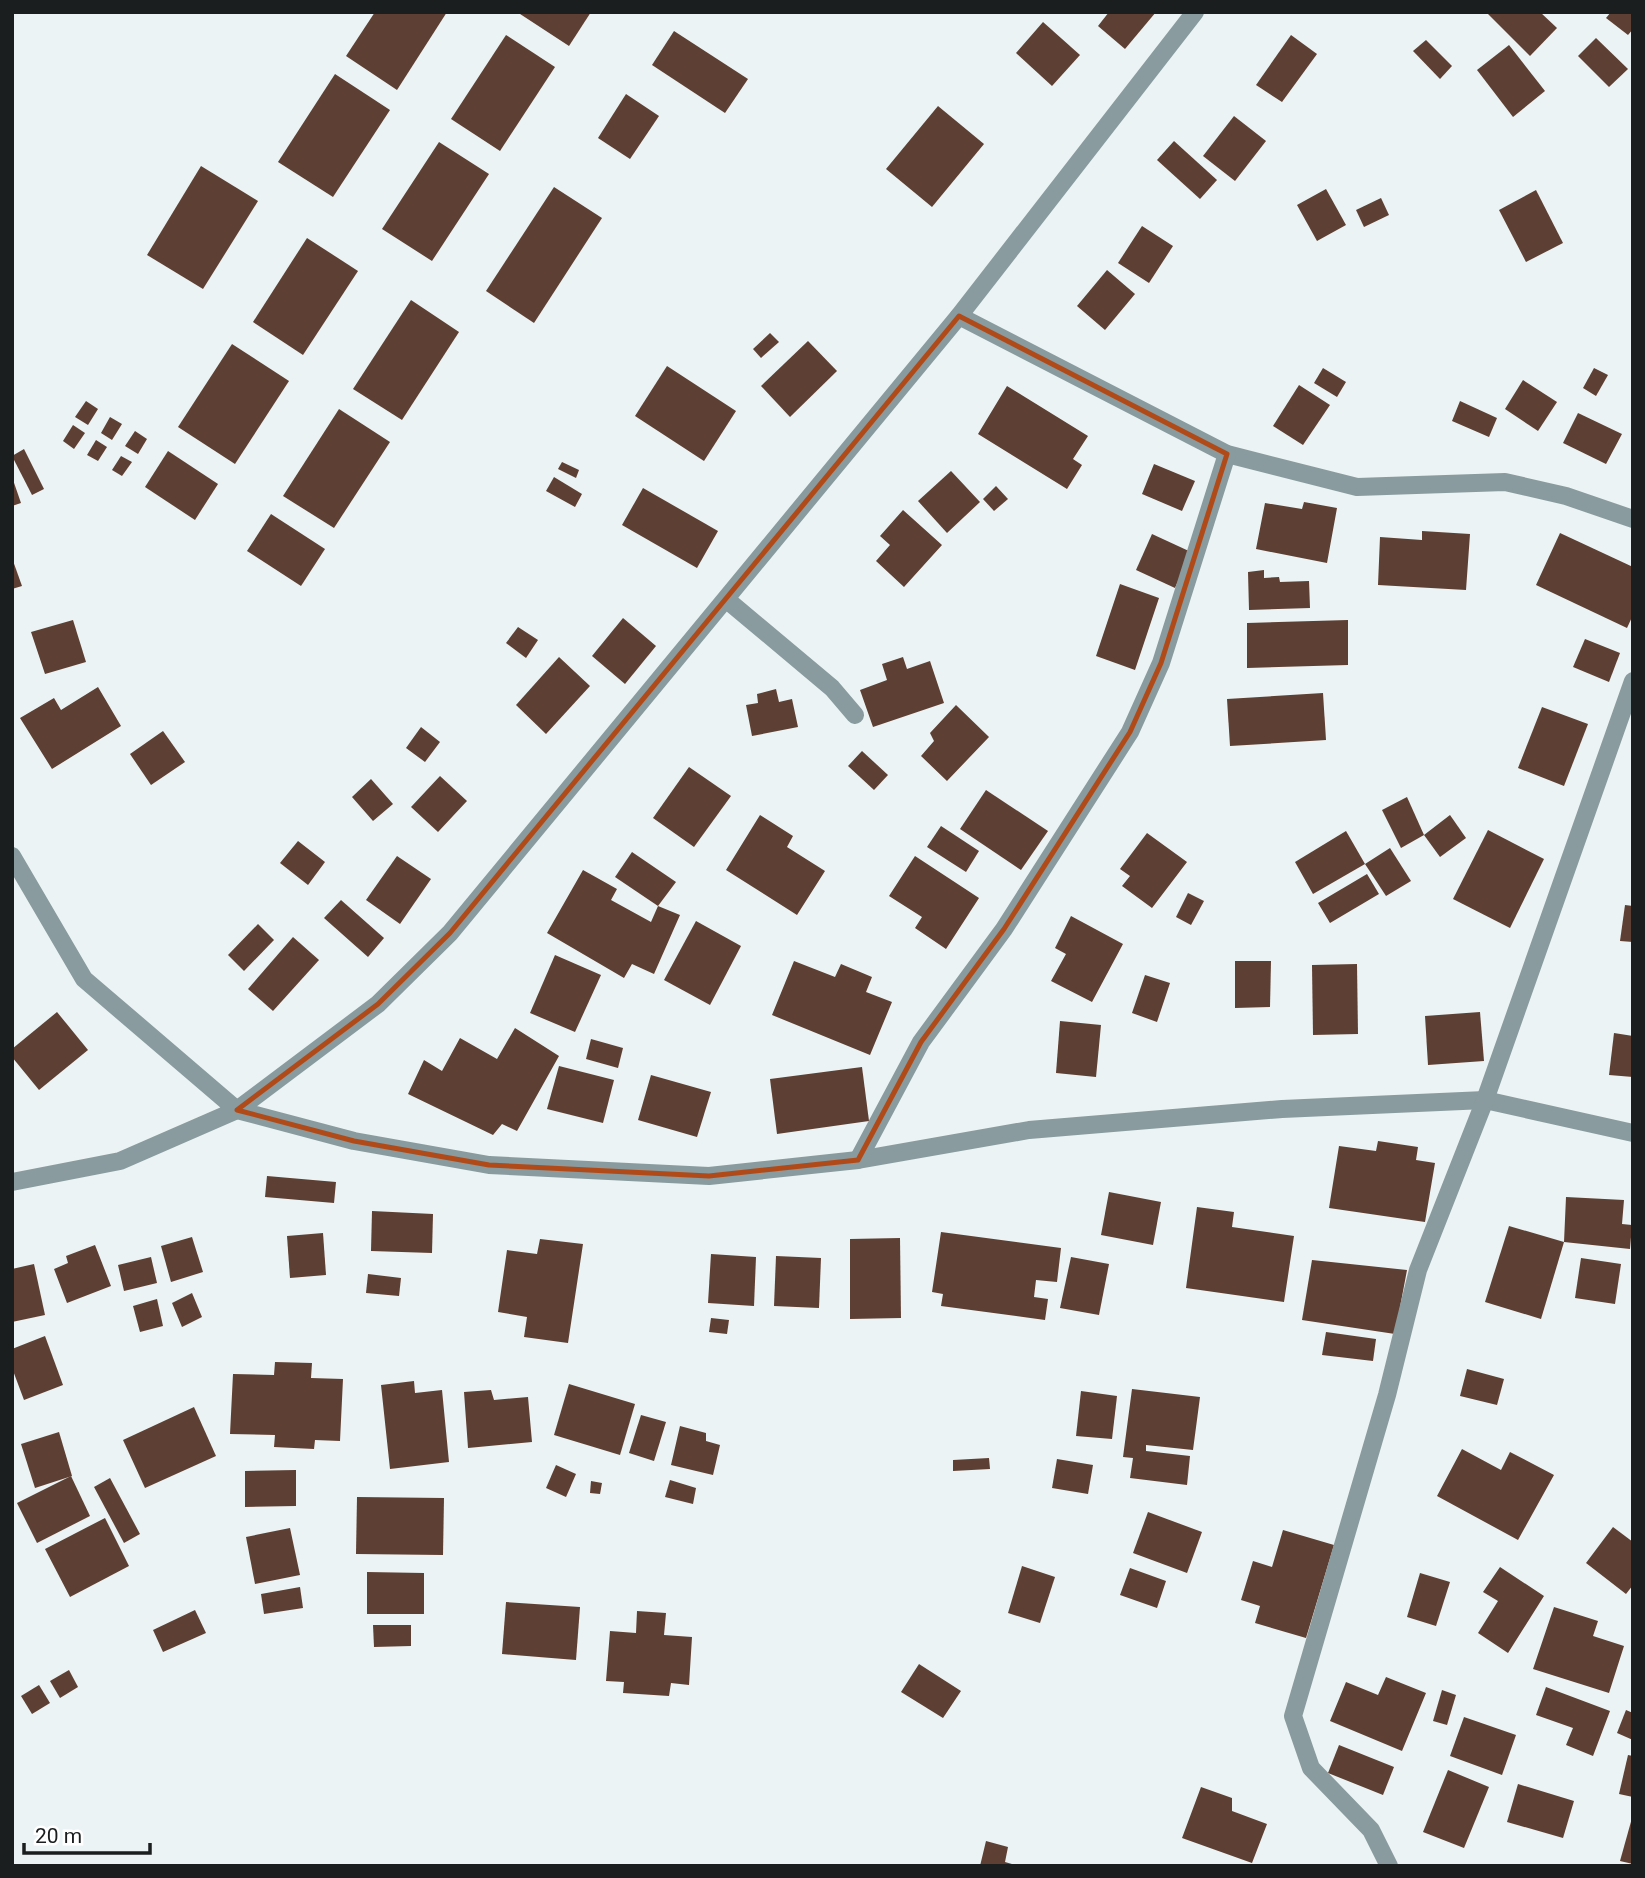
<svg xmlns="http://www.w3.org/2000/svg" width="1645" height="1878" font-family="Roboto,sans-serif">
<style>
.building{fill:#5e3f33}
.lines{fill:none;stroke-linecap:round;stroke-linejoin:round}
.minor{stroke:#899b9e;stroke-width:18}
.marked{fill:none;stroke:#b04b19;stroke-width:5;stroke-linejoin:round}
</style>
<rect width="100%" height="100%" fill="#ebf3f4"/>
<g class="building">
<path d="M 375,12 L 447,12 L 397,90 L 346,56 Z"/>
<path d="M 517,12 L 591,12 L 569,46 Z"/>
<path d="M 1109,12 L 1156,12 L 1125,49 L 1098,26 Z"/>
<path d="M 1486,12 L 1540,12 L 1557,28 L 1530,56 Z"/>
<path d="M 1611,12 L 1633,12 L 1633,29 L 1628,35 L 1606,18 Z"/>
<path d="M 1043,22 L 1080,55 L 1052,86 L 1016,53 Z"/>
<path d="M 674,31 L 748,79 L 725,113 L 652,65 Z"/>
<path d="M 506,35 L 555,67 L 500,151 L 451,119 Z"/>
<path d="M 1291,35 L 1317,54 L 1282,102 L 1256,85 Z"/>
<path d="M 1596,38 L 1628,69 L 1609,87 L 1578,56 Z"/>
<path d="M 1426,40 L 1452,66 L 1440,79 L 1413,51 Z"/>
<path d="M 1509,45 L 1545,91 L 1513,117 L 1477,70 Z"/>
<path d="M 335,74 L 390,110 L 333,197 L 278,162 Z"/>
<path d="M 626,94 L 659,116 L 630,159 L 598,138 Z"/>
<path d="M 938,106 L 984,144 L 932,207 L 886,169 Z"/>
<path d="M 1234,116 L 1266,141 L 1235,181 L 1203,156 Z"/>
<path d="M 1174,141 L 1217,180 L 1200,199 L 1157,160 Z"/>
<path d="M 439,142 L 489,174 L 432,261 L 382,229 Z"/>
<path d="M 201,166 L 258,201 L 203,289 L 147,255 Z"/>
<path d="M 554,187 L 602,218 L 534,323 L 486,291 Z"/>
<path d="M 1326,189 L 1346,225 L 1317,241 L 1297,205 Z"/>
<path d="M 1536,190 L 1563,243 L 1526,262 L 1499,210 Z"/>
<path d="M 1381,198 L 1389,215 L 1364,227 L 1356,210 Z"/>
<path d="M 1142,226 L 1173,246 L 1149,283 L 1118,263 Z"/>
<path d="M 307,238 L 358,271 L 303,355 L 253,322 Z"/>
<path d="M 1107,270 L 1135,294 L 1105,330 L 1077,306 Z"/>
<path d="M 411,300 L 459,332 L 402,420 L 353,389 Z"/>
<path d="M 770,333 L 779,342 L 761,358 L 753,349 Z"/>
<path d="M 808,341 L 837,371 L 790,417 L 761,386 Z"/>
<path d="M 232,344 L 289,381 L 235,464 L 178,427 Z"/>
<path d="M 667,366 L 736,411 L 704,461 L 635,416 Z"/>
<path d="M 1323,368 L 1346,382 L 1337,397 L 1314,383 Z"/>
<path d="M 1594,368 L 1608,375 L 1596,396 L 1583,388 Z"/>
<path d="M 1523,380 L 1557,402 L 1538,431 L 1505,409 Z"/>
<path d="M 1299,385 L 1330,405 L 1303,445 L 1273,426 Z"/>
<path d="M 1007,386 L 1088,436 L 1073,459 L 1082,465 L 1067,489 L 978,434 Z"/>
<path d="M 86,401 L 98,409 L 88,425 L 75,417 Z"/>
<path d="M 1460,401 L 1497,418 L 1489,437 L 1452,421 Z"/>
<path d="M 339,409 L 390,442 L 334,528 L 283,496 Z"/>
<path d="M 1578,413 L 1622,434 L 1606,464 L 1563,443 Z"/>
<path d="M 110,417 L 122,424 L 112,440 L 101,433 Z"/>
<path d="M 73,425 L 85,433 L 74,449 L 63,441 Z"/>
<path d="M 135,431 L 147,439 L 138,454 L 125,446 Z"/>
<path d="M 96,440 L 107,447 L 98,461 L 87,455 Z"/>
<path d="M 24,449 L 44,489 L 32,495 L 12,456 Z"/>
<path d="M 168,451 L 218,484 L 195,520 L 145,487 Z"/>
<path d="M 121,456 L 132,462 L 122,476 L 112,470 Z"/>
<path d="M 562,462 L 579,470 L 576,478 L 558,469 Z"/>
<path d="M 1154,464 L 1195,481 L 1182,511 L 1142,494 Z"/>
<path d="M 951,471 L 980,502 L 947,533 L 918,501 Z"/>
<path d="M 12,477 L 21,503 L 12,506 Z"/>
<path d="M 554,477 L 582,494 L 575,507 L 546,491 Z"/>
<path d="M 996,486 L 1008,499 L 994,511 L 983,499 Z"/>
<path d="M 643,488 L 718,531 L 697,568 L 622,525 Z"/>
<path d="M 1304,502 L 1337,508 L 1327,563 L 1256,549 L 1265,503 L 1302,509 Z"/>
<path d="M 903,510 L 942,545 L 904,587 L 876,561 L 890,545 L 880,536 Z"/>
<path d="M 271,514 L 325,549 L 301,586 L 247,551 Z"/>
<path d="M 1422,531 L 1470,534 L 1466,590 L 1378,585 L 1380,537 L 1422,540 Z"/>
<path d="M 1560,533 L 1633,567 L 1633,615 L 1627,628 L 1536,585 Z"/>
<path d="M 1152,534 L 1191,552 L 1175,588 L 1136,570 Z"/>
<path d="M 12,558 L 22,586 L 12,589 Z"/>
<path d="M 1264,570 L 1264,578 L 1279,577 L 1280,582 L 1309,581 L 1310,608 L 1249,610 L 1248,572 Z"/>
<path d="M 1120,584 L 1159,598 L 1135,670 L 1096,656 Z"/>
<path d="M 623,618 L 656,646 L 625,684 L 592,656 Z"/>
<path d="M 73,620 L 86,662 L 45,674 L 31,632 Z"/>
<path d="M 1348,620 L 1348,665 L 1247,668 L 1247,623 Z"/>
<path d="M 518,627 L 538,640 L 526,658 L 506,643 Z"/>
<path d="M 1585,639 L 1620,653 L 1609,682 L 1573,667 Z"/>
<path d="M 559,657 L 590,686 L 546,734 L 516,705 Z"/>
<path d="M 903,657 L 907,669 L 930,661 L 944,703 L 873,727 L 860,690 L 887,680 L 882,664 Z"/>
<path d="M 98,687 L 121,726 L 52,769 L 20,718 L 54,698 L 61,710 Z"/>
<path d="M 776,689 L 779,702 L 792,699 L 798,727 L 752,736 L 746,705 L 758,703 L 757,694 Z"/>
<path d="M 1323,693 L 1326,740 L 1230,746 L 1227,699 Z"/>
<path d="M 956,705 L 989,737 L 947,781 L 921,756 L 934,741 L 930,733 Z"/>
<path d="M 1542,707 L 1588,724 L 1564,786 L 1518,768 Z"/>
<path d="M 421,727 L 440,742 L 425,762 L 406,748 Z"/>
<path d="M 163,731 L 185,762 L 151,785 L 130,754 Z"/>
<path d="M 862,751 L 888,775 L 874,790 L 848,766 Z"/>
<path d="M 689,767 L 731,796 L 694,847 L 653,818 Z"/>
<path d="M 440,776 L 467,801 L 438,832 L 411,807 Z"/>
<path d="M 371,779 L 393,804 L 373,821 L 352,797 Z"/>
<path d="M 986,790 L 1048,831 L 1021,870 L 960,829 Z"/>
<path d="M 1407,797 L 1424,835 L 1401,848 L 1382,810 Z"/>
<path d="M 760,815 L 793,836 L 787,847 L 825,871 L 797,915 L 726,870 Z"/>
<path d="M 1450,815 L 1466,838 L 1440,857 L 1424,835 Z"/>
<path d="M 941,826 L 979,851 L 966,872 L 927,847 Z"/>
<path d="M 1488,830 L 1544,859 L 1510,928 L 1453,899 Z"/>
<path d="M 1346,831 L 1365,864 L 1313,894 L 1295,862 Z"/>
<path d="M 1147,833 L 1187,862 L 1152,908 L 1122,886 L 1130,876 L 1120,869 Z"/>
<path d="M 298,841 L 325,862 L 308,885 L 280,863 Z"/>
<path d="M 1390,848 L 1411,881 L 1386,896 L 1365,864 Z"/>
<path d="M 632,852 L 676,882 L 658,906 L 615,877 Z"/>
<path d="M 397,856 L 431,879 L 400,924 L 366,900 Z"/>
<path d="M 915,856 L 979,898 L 946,949 L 915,928 L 922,917 L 889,896 Z"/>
<path d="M 583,870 L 617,889 L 611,900 L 651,922 L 658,906 L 680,915 L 654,974 L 632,964 L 624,978 L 547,933 Z"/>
<path d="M 1367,874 L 1379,894 L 1330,923 L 1318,903 Z"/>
<path d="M 1188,893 L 1204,901 L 1191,925 L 1176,917 Z"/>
<path d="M 341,900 L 384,938 L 368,957 L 324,918 Z"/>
<path d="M 1625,905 L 1633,906 L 1633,942 L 1620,941 Z"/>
<path d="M 1071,916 L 1123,944 L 1092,1002 L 1051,981 L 1066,954 L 1055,948 Z"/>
<path d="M 696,921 L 741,946 L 710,1005 L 664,980 Z"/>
<path d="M 258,924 L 274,940 L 244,971 L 228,955 Z"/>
<path d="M 293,937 L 319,960 L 273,1011 L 248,989 Z"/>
<path d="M 555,955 L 601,975 L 575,1032 L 530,1013 Z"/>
<path d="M 794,961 L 835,977 L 841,964 L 872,977 L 866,992 L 892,1002 L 870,1055 L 772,1015 Z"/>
<path d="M 1235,961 L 1271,961 L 1270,1007 L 1235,1008 Z"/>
<path d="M 1357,964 L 1358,1034 L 1313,1035 L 1312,965 Z"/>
<path d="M 1145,975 L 1170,983 L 1157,1022 L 1132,1013 Z"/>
<path d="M 57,1012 L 88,1050 L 39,1090 L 12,1057 L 12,1049 Z"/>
<path d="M 1480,1012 L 1484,1061 L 1428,1065 L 1425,1016 Z"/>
<path d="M 1060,1021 L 1101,1025 L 1096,1077 L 1056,1073 Z"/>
<path d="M 515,1028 L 559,1056 L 517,1131 L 502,1124 L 493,1135 L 408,1094 L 424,1060 L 442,1071 L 460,1038 L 497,1059 Z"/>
<path d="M 1614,1033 L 1633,1036 L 1633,1077 L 1609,1075 Z"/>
<path d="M 591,1039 L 623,1048 L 618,1068 L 586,1059 Z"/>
<path d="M 559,1066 L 614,1080 L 603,1123 L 547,1109 Z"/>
<path d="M 862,1067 L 869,1121 L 777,1134 L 770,1079 Z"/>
<path d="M 651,1075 L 711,1092 L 697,1137 L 638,1120 Z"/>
<path d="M 1378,1141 L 1418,1147 L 1416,1160 L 1435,1163 L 1425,1222 L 1329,1208 L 1339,1146 L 1376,1151 Z"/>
<path d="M 267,1176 L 336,1182 L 334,1203 L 265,1197 Z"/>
<path d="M 1109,1192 L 1161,1202 L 1153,1245 L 1101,1235 Z"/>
<path d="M 1566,1197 L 1624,1200 L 1622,1224 L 1632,1225 L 1630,1249 L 1564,1242 Z"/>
<path d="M 1197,1207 L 1234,1212 L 1232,1227 L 1294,1236 L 1284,1302 L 1186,1288 Z"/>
<path d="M 372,1211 L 433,1214 L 432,1253 L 371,1251 Z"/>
<path d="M 1509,1226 L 1564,1242 L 1541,1319 L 1485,1302 Z"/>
<path d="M 941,1232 L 1061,1248 L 1057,1282 L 1036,1280 L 1034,1297 L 1048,1299 L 1045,1320 L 941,1306 L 943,1294 L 932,1292 Z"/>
<path d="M 323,1233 L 326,1275 L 290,1278 L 287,1236 Z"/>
<path d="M 192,1237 L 203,1272 L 171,1282 L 161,1246 Z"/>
<path d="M 900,1238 L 901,1318 L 850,1319 L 850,1239 Z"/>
<path d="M 540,1239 L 583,1244 L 568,1343 L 524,1337 L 527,1317 L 498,1312 L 507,1250 L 537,1254 Z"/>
<path d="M 95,1245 L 111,1286 L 67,1303 L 54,1269 L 68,1263 L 66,1256 Z"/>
<path d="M 711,1254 L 756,1257 L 754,1306 L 708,1303 Z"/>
<path d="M 776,1256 L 821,1258 L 819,1308 L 774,1306 Z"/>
<path d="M 151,1257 L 157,1283 L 124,1291 L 118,1265 Z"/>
<path d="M 1071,1257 L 1109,1264 L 1099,1315 L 1060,1308 Z"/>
<path d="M 1581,1258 L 1621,1264 L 1615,1304 L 1575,1298 Z"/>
<path d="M 1312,1260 L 1407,1270 L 1395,1334 L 1302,1320 Z"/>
<path d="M 34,1264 L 45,1315 L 12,1322 L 12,1269 Z"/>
<path d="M 368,1274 L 401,1278 L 399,1296 L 366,1293 Z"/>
<path d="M 192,1293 L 202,1317 L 182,1327 L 172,1303 Z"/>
<path d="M 157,1299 L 163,1326 L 140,1332 L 133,1306 Z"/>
<path d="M 711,1318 L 729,1320 L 727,1334 L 709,1332 Z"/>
<path d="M 1326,1332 L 1376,1339 L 1373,1361 L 1322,1355 Z"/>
<path d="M 45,1336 L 63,1385 L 24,1400 L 12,1368 L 12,1349 Z"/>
<path d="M 275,1362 L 312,1363 L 311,1378 L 343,1379 L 340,1441 L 315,1440 L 314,1449 L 274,1447 L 275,1435 L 230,1434 L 233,1374 L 274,1375 Z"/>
<path d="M 1467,1369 L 1504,1379 L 1497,1405 L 1460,1396 Z"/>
<path d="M 414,1381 L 415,1393 L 442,1390 L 449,1462 L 390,1469 L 381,1385 Z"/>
<path d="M 569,1384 L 635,1404 L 620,1455 L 554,1435 Z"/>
<path d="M 1132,1389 L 1200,1397 L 1193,1450 L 1146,1445 L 1146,1451 L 1190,1456 L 1187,1485 L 1130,1478 L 1133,1458 L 1123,1457 Z"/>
<path d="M 491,1390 L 494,1400 L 528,1397 L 532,1442 L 468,1448 L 464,1392 Z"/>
<path d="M 1081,1391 L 1117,1396 L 1112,1439 L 1076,1436 Z"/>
<path d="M 194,1407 L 216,1456 L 145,1488 L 123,1440 Z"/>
<path d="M 641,1415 L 666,1422 L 654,1461 L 629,1453 Z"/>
<path d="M 680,1426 L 706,1433 L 706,1441 L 720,1445 L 713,1475 L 671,1465 Z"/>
<path d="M 59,1432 L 72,1476 L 35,1488 L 21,1444 Z"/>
<path d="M 1462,1449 L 1501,1470 L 1510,1452 L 1554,1475 L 1518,1540 L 1437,1496 Z"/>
<path d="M 989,1458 L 990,1469 L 953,1471 L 953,1460 Z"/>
<path d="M 1057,1459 L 1093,1465 L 1088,1494 L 1052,1488 Z"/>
<path d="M 556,1465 L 576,1474 L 566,1497 L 546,1488 Z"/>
<path d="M 296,1470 L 296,1506 L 245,1507 L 245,1471 Z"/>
<path d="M 71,1476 L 90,1516 L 37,1543 L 17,1503 Z"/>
<path d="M 110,1478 L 140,1534 L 124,1543 L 94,1487 Z"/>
<path d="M 670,1480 L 696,1488 L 693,1504 L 665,1497 Z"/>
<path d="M 591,1481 L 602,1483 L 600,1494 L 590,1493 Z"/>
<path d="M 357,1497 L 444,1498 L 443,1555 L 356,1554 Z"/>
<path d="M 1148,1512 L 1202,1532 L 1187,1573 L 1133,1553 Z"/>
<path d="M 105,1518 L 129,1566 L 70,1597 L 45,1549 Z"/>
<path d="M 1613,1527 L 1633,1542 L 1633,1585 L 1626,1594 L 1586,1563 Z"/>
<path d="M 290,1528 L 300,1575 L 255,1584 L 246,1537 Z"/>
<path d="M 1283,1530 L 1334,1545 L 1306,1638 L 1255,1623 L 1260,1606 L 1241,1600 L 1253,1561 L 1272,1567 Z"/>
<path d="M 1022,1566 L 1055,1577 L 1040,1623 L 1008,1613 Z"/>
<path d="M 1500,1567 L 1544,1596 L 1508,1653 L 1478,1633 L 1498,1601 L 1483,1592 Z"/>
<path d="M 1130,1568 L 1166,1581 L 1157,1608 L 1120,1595 Z"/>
<path d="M 367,1572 L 424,1573 L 424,1614 L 367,1614 Z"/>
<path d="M 1420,1573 L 1450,1582 L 1436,1626 L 1407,1617 Z"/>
<path d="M 300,1587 L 303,1608 L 264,1614 L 261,1594 Z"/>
<path d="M 506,1602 L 580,1607 L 576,1660 L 502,1654 Z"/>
<path d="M 1554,1607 L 1598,1621 L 1593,1636 L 1624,1646 L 1609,1693 L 1533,1669 Z"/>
<path d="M 195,1610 L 206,1633 L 163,1652 L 153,1630 Z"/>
<path d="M 637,1611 L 666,1613 L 664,1635 L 692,1637 L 689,1685 L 671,1683 L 669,1696 L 623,1693 L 624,1682 L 606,1681 L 610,1631 L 636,1633 Z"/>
<path d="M 373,1625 L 411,1625 L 411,1646 L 374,1647 Z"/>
<path d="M 919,1664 L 961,1691 L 943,1718 L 901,1692 Z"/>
<path d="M 69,1670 L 78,1687 L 60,1698 L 50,1681 Z"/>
<path d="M 1386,1677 L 1426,1693 L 1402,1751 L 1330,1721 L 1346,1682 L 1378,1695 Z"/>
<path d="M 39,1685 L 50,1703 L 32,1714 L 21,1696 Z"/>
<path d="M 1546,1687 L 1610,1711 L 1593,1756 L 1566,1745 L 1573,1728 L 1536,1715 Z"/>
<path d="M 1442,1690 L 1456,1695 L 1447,1725 L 1433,1721 Z"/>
<path d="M 1626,1710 L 1633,1713 L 1633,1740 L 1617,1733 Z"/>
<path d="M 1464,1717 L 1516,1735 L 1502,1775 L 1450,1756 Z"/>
<path d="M 1339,1745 L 1394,1767 L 1383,1795 L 1328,1773 Z"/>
<path d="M 1628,1755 L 1633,1756 L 1633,1797 L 1619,1794 Z"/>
<path d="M 1448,1770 L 1489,1787 L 1464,1848 L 1423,1832 Z"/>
<path d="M 1518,1784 L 1574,1801 L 1563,1838 L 1507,1822 Z"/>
<path d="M 1201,1787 L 1232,1798 L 1232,1811 L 1267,1824 L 1252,1863 L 1182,1838 Z"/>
<path d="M 1632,1818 L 1633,1818 L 1633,1864 L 1620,1861 Z"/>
<path d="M 986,1841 L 1008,1847 L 1005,1862 L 1019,1866 L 980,1866 Z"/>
</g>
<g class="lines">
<g class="minor">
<path d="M 1195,12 L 959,316 L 450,933 L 378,1004 L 237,1110 L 354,1141 L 489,1165 L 709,1176 L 858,1160 L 1029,1130 L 1282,1109 L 1485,1100 L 1633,1133"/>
<path d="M 959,316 L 1227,454 L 1357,487 L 1505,482 L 1566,496 L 1633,519"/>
<path d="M 727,600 L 832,688 L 855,715"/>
<path d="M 12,856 L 84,979 L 237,1110 L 120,1161 L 12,1182"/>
<path d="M 858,1160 L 921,1042 L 1004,929 L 1130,732 L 1161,663 L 1227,454"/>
<path d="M 1389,1866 L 1371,1830 L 1311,1768 L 1293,1716 L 1387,1395 L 1418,1270 L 1485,1100 L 1633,681"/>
</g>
</g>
<path class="marked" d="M 959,316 L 1227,454 L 1161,663 L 1130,732 L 1004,929 L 921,1042 L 858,1160 L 709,1176 L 489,1165 L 354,1141 L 237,1110 L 378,1004 L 450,933 Z"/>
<rect width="1645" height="1878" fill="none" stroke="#1b1e1f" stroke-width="28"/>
<path d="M24 1843v10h126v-10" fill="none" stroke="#1b1e1f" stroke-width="3.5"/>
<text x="35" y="1843" font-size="21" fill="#1b1e1f" stroke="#ffffff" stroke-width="5" paint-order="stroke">20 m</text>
</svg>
